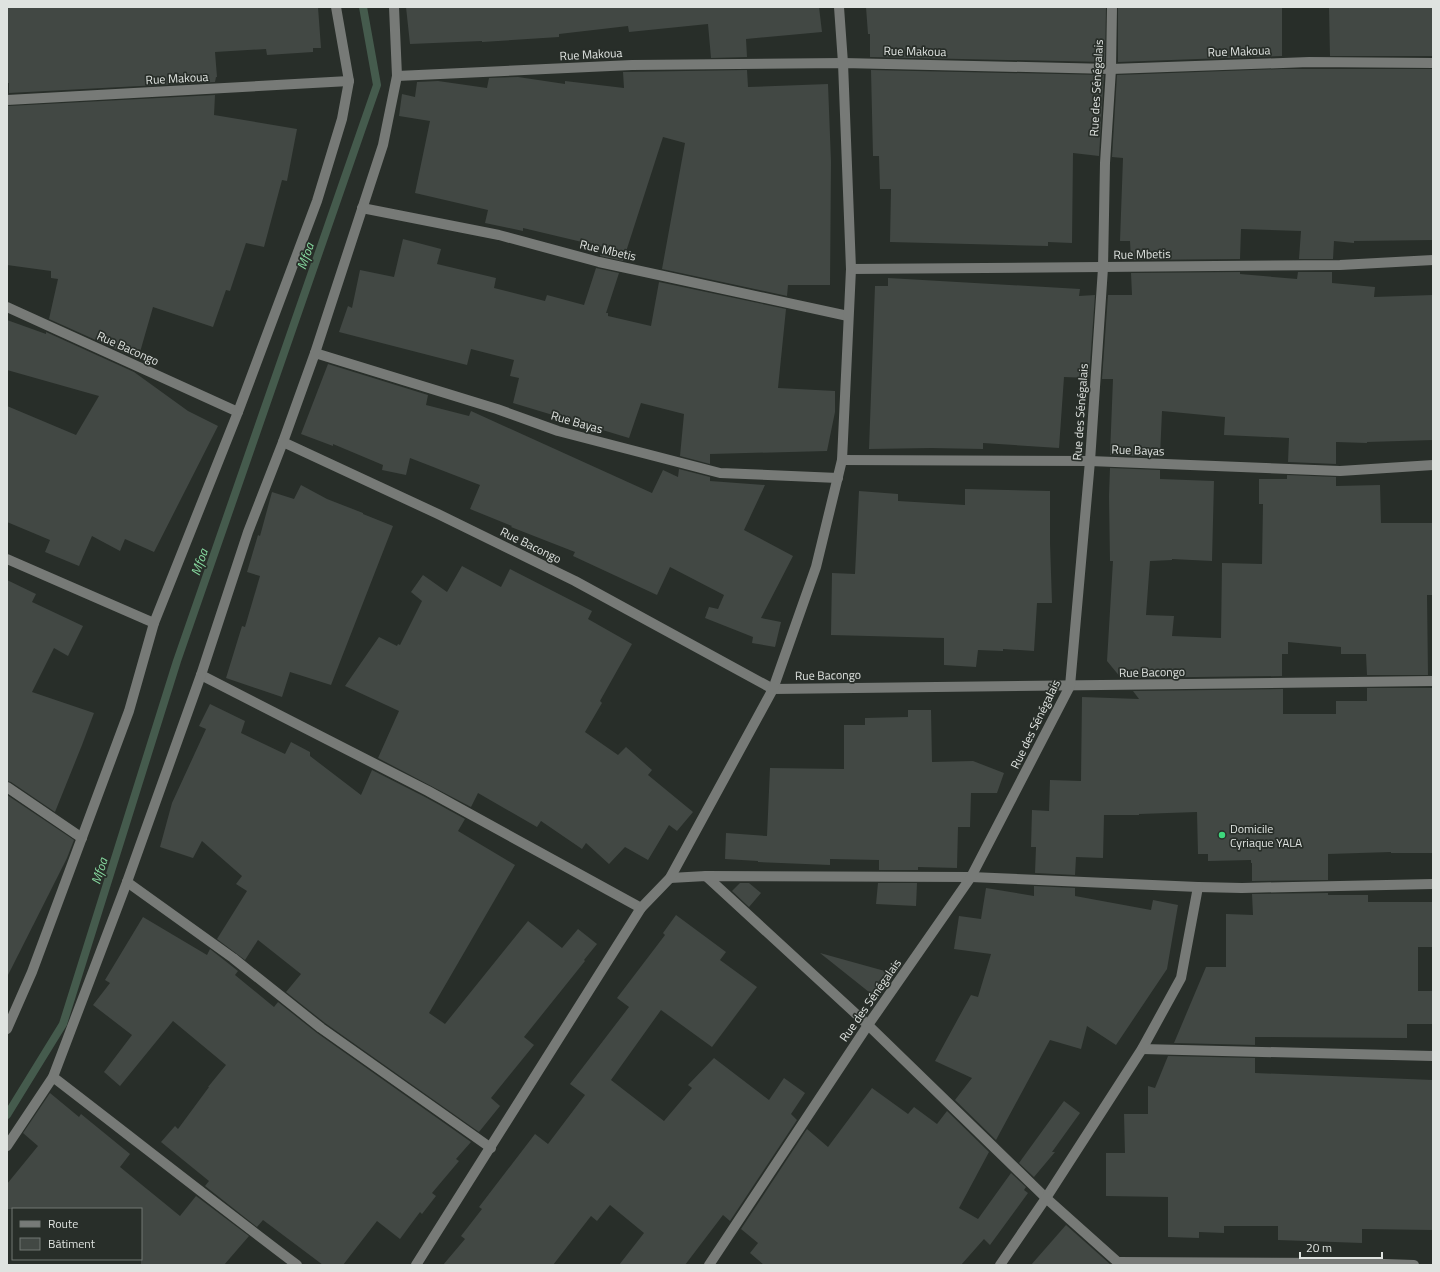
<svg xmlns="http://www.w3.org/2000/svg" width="1440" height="1272" font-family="'Titillium Web',sans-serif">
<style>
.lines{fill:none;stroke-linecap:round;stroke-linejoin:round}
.stream{stroke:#455b4d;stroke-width:8}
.building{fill:#424844}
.minor{stroke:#777a77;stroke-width:10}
.poi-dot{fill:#3ed77d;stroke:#282e29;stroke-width:1.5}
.labels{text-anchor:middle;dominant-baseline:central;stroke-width:3.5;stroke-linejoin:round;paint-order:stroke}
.street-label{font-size:12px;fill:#dfe3e0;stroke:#282e29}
.poi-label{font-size:12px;fill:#dfe3e0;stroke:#282e29;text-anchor:start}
.water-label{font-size:13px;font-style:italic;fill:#87daa0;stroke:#282e29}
</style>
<rect width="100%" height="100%" fill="#282e29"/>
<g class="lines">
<path class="stream" d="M 7,1115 L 63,1024 L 177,661 L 377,85 L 363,7"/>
</g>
<g class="building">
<path d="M 7,7 L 318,7 L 321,48 L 313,48 L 313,52 L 267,55 L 266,49 L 215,52 L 217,77 L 216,77 L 215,82 L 9,93 L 9,83 L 7,83 Z"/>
<path d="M 406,7 L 819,7 L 822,32 L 746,39 L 747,57 L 711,58 L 708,24 L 629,32 L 628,26 L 559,34 L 559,37 L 482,42 L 482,41 L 410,44 Z"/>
<path d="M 866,7 L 1106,7 L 1105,62 L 870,57 L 870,34 L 868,34 Z"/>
<path d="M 1118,7 L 1282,7 L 1282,56 L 1118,62 Z"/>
<path d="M 1329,7 L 1433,7 L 1433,56 L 1330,56 Z"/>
<path d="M 1282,69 L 1433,69 L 1433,240 L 1354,241 L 1354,243 L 1334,241 L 1333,259 L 1299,259 L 1301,231 L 1241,229 L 1240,259 L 1131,260 L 1130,241 L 1120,241 L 1123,158 L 1112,157 L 1117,75 Z"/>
<path d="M 747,70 L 748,87 L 828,84 L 831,162 L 830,285 L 788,285 L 787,296 L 662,269 L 685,143 L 663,137 L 623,261 L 600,256 L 603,247 L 523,228 L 523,231 L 485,223 L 488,210 L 415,193 L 430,121 L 399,116 L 402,94 L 415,97 L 417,82 L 438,81 L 487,88 L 489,78 L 518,77 L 565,84 L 565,81 L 624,88 L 623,72 Z"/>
<path d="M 871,70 L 1104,75 L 1099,156 L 1073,153 L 1072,243 L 1048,242 L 1048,246 L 890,242 L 891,189 L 880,189 L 879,156 L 873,156 Z"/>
<path d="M 215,95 L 214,115 L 297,129 L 287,181 L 282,180 L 264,247 L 246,243 L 230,291 L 226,290 L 213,327 L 153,307 L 138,359 L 49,319 L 58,279 L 51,278 L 51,271 L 7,265 L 8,106 Z"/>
<path d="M 403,239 L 441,249 L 437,264 L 496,278 L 494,288 L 545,301 L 547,295 L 584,305 L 596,268 L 619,273 L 606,313 L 608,313 L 608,316 L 651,326 L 659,282 L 786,309 L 778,388 L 835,391 L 835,412 L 827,451 L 710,454 L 710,464 L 680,456 L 684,414 L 641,403 L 629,438 L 513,403 L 519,378 L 510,376 L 514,360 L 471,349 L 467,365 L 339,332 L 348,306 L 352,308 L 360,270 L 394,277 Z"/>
<path d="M 1240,272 L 1240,274 L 1297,279 L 1298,272 L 1332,272 L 1332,283 L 1375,287 L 1374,297 L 1433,295 L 1433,440 L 1367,442 L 1367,443 L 1336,442 L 1336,464 L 1288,462 L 1289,438 L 1224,435 L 1225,417 L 1162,411 L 1160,457 L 1110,455 L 1113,379 L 1102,379 L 1108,295 L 1132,295 L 1131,273 Z"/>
<path d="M 888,278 L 1080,289 L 1079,296 L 1095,295 L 1089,378 L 1064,377 L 1059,448 L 983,443 L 983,449 L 931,448 L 869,449 L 875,286 L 888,286 Z"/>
<path d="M 7,320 L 46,334 L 46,332 L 134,372 L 188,411 L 218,426 L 154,552 L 125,539 L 120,551 L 92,536 L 79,566 L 45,552 L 50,540 L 7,522 L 7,406 L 76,435 L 99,396 L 7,370 Z"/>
<path d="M 328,364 L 428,395 L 426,405 L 469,416 L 471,411 L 652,493 L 663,470 L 678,477 L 679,469 L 710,477 L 710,481 L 765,485 L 744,530 L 793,556 L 761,618 L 781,622 L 775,647 L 752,643 L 753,637 L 705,618 L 709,607 L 718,609 L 724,595 L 670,567 L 657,595 L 573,556 L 575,552 L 511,527 L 512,526 L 470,509 L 480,485 L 410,458 L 406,475 L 382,470 L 383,465 L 333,444 L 333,446 L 301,434 Z"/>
<path d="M 1110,468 L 1160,470 L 1160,479 L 1214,481 L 1212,561 L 1172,559 L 1172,560 L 1150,561 L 1146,615 L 1174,616 L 1172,636 L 1221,638 L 1222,563 L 1262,564 L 1263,504 L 1259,504 L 1259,479 L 1287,479 L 1287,475 L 1336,477 L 1336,486 L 1380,485 L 1381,523 L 1433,523 L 1433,595 L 1427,595 L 1428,675 L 1367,675 L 1366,654 L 1341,654 L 1341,647 L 1288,642 L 1288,654 L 1282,654 L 1282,676 L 1121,678 L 1107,661 L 1113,561 L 1110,561 L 1109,496 Z"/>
<path d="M 301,485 L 327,499 L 363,513 L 363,514 L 393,526 L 331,685 L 290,672 L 282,697 L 226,678 L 242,626 L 245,627 L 260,576 L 247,572 L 258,535 L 260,536 L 272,492 L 294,499 Z"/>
<path d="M 965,489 L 1050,491 L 1050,543 L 1052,603 L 1037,603 L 1034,651 L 1003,649 L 1003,651 L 978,650 L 976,667 L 944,665 L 944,638 L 831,635 L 832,573 L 855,574 L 859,491 L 898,494 L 898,501 L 965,505 Z"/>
<path d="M 462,566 L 501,587 L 510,569 L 592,611 L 588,619 L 632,644 L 600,701 L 602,703 L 585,732 L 618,755 L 626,747 L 652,770 L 648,775 L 693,812 L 677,831 L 669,825 L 648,860 L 625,847 L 609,864 L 586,843 L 582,849 L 541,821 L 537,827 L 478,793 L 471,807 L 378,758 L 399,711 L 345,686 L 379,637 L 397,646 L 398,644 L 400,645 L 422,601 L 411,592 L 423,575 L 447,592 Z"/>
<path d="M 7,580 L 36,594 L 32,602 L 83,626 L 68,656 L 54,648 L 32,692 L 94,713 L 82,745 L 55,812 L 11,782 L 7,781 Z"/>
<path d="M 1367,688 L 1433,688 L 1433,853 L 1391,853 L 1391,852 L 1328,854 L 1328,880 L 1252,881 L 1252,863 L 1251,863 L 1251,860 L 1208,861 L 1208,854 L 1198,854 L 1197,812 L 1139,814 L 1139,815 L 1104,815 L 1103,858 L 1076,857 L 1075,875 L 1035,873 L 1036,847 L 1031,847 L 1032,810 L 1049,811 L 1050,780 L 1081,781 L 1082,697 L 1139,699 L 1133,691 L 1283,689 L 1283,714 L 1336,714 L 1336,701 L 1367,701 Z"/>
<path d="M 210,704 L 245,721 L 241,733 L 285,754 L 291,742 L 310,752 L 310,756 L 361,795 L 372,770 L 425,797 L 465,819 L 458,831 L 515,865 L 429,1013 L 445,1024 L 528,921 L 562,948 L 578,929 L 597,944 L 584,960 L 585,961 L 524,1037 L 534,1045 L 491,1098 L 500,1106 L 479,1132 L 325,1023 L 286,992 L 301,974 L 258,940 L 245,960 L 217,939 L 247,891 L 236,884 L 242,876 L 202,841 L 193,858 L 160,847 L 172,803 L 206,729 L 199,726 Z"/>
<path d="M 908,710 L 931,710 L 932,762 L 973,761 L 1004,773 L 997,793 L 971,793 L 970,827 L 958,827 L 957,868 L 918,867 L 918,870 L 879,870 L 879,860 L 830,859 L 830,865 L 758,862 L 758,861 L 725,859 L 726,833 L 767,836 L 770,768 L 844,769 L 844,725 L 865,725 L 865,718 L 908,717 Z"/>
<path d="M 7,795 L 74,840 L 67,858 L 7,977 Z"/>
<path d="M 740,883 L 749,883 L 761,893 L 749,907 L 732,891 Z"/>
<path d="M 878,883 L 917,883 L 916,906 L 876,904 Z"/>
<path d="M 1034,886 L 1075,888 L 1075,896 L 1151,910 L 1153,900 L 1178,905 L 1167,969 L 1116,1045 L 1087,1026 L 1081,1049 L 1050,1040 L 996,1140 L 955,1100 L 972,1078 L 935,1061 L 971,995 L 978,997 L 991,954 L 954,949 L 959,916 L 981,919 L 986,888 L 1034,896 Z"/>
<path d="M 1328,893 L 1328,895 L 1368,895 L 1368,902 L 1433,902 L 1433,947 L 1418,947 L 1418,991 L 1433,991 L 1433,1024 L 1407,1024 L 1407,1038 L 1255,1037 L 1255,1045 L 1174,1043 L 1206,967 L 1226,967 L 1226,914 L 1253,915 L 1252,894 Z"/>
<path d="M 676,915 L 726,952 L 720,960 L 757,987 L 712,1047 L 661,1010 L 611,1080 L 664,1121 L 692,1088 L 688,1085 L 714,1058 L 769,1100 L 784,1078 L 805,1093 L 791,1114 L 797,1120 L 730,1221 L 723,1215 L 685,1265 L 619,1265 L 644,1233 L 610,1205 L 597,1221 L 591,1216 L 553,1265 L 443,1265 L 465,1239 L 461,1236 L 482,1209 L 479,1207 L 535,1134 L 548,1144 L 585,1095 L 570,1084 L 629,1007 L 617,998 L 665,935 L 663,933 Z"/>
<path d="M 143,917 L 207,955 L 210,949 L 238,971 L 235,975 L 274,1007 L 278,1002 L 317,1033 L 471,1142 L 456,1159 L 459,1161 L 432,1193 L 436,1196 L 422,1214 L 420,1212 L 400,1239 L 377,1221 L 343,1265 L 323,1265 L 263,1220 L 257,1227 L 205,1186 L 209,1181 L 161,1142 L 175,1126 L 178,1129 L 209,1087 L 208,1087 L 226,1065 L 173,1021 L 120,1086 L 104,1072 L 132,1035 L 93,1005 L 110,983 L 105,980 Z"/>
<path d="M 820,953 L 892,973 L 874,996 Z"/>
<path d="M 1168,1056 L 1255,1058 L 1255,1073 L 1433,1080 L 1433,1230 L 1362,1229 L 1362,1243 L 1278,1240 L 1278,1226 L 1224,1226 L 1224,1233 L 1199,1232 L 1199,1238 L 1168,1237 L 1168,1197 L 1106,1196 L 1106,1153 L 1125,1153 L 1124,1114 L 1148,1114 L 1148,1086 L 1155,1088 Z"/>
<path d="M 872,1088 L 908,1114 L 914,1107 L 937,1124 L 947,1111 L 989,1152 L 959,1208 L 978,1219 L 1011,1173 L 1026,1187 L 1024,1190 L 1028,1193 L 990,1245 L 984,1239 L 961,1265 L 764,1265 L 750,1253 L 758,1243 L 741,1229 L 807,1129 L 828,1147 Z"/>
<path d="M 50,1093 L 79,1117 L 81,1114 L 130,1154 L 120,1167 L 180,1216 L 196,1196 L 249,1236 L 224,1265 L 141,1265 L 141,1209 L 7,1209 L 7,1184 L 38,1146 L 23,1133 Z"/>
<path d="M 1064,1101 L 1080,1113 L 1052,1152 L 1055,1152 L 1034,1177 L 1019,1163 Z"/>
<path d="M 1066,1225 L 1111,1265 L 1031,1265 Z"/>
</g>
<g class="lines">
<g class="minor">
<path d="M 397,76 L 632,65 L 843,63 L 1111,69 L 1309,62 L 1433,63"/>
<path d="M 7,100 L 349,81"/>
<path d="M 362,208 L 499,235 L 599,262 L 848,316"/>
<path d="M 851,269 L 1340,265 L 1433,260"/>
<path d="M 7,307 L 238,412"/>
<path d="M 315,353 L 497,409 L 558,431 L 720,473 L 838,478"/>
<path d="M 283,442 L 438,514 L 575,581 L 773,689 L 1433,681"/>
<path d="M 842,460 L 1090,461 L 1340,471 L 1433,465"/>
<path d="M 7,559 L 154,623"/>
<path d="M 201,675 L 428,791 L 641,908"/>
<path d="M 7,787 L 82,838"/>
<path d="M 706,876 L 868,1025 L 1046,1198 L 1121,1265"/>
<path d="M 670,878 L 706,876 L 971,877 L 1198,887 L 1242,888 L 1433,884"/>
<path d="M 127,882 L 233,958 L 321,1028 L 491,1148"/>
<path d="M 7,1029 L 32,972 L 129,711 L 154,623 L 238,412 L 317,201 L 342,119 L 349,81 L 336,7"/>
<path d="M 1142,1049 L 1433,1056"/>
<path d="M 53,1077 C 135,1140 215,1203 297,1265"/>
<path d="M 7,1146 L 53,1077 L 127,882 L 201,675 L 248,532 L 283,442 L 315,353 L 383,145 L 397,76 L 394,7"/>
<path d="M 1118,1262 L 1355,1263 L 1414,1265"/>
<path d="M 416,1265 L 641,908 L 670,878 L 773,689 L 816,567 L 842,460 L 851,269 L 843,63 L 839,7"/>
<path d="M 709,1265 L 868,1025 L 971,877 L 1070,686 L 1090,461 L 1103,268 L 1105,163 L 1111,69 L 1112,7"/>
<path d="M 1000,1265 L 1046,1198 L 1142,1049 L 1181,978 L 1198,887"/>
</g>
</g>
<circle class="poi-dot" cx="1222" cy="835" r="4"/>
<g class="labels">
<g class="street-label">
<text transform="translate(915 51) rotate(1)">Rue Makoua</text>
<text transform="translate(1239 51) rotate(-2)">Rue Makoua</text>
<text transform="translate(591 54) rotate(-3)">Rue Makoua</text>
<text transform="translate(177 78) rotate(-3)">Rue Makoua</text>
<text transform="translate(1096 88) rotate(-87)">Rue des Sénégalais</text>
<text transform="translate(608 250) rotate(13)">Rue Mbetis</text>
<text transform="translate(1142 254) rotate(-1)">Rue Mbetis</text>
<text transform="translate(128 348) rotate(24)">Rue Bacongo</text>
<text transform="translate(1080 412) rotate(-86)">Rue des Sénégalais</text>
<text transform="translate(577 422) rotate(16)">Rue Bayas</text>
<text transform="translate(1138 450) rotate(2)">Rue Bayas</text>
<text transform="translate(531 545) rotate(26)">Rue Bacongo</text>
<text transform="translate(1152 672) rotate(-1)">Rue Bacongo</text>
<text transform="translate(828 675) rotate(-1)">Rue Bacongo</text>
<text transform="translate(1035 724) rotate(-64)">Rue des Sénégalais</text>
<text transform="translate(870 1000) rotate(-55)">Rue des Sénégalais</text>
</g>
<g class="poi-label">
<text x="1230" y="828">Domicile<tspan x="1230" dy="14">Cyriaque YALA</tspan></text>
</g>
<g class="water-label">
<text transform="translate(305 256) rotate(-71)">Mfoa</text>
<text transform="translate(199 562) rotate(-71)">Mfoa</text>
<text transform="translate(99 871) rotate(-73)">Mfoa</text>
</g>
</g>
<rect width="1440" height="1272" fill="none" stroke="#dfe3e0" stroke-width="16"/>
<rect x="12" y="1208" width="130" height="52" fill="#282e29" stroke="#717672"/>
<rect x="20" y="1221" width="20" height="6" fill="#777a77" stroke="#717672"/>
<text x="48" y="1228" font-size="12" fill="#dfe3e0">Route</text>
<rect x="20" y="1238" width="20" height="12" fill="#424844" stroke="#717672"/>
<text x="48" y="1248" font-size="12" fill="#dfe3e0">Bâtiment</text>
<path d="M1300 1252v6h82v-6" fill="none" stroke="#dfe3e0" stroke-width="2"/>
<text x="1306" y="1252" font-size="12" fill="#dfe3e0" stroke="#282e29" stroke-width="3" paint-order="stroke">20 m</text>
</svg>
